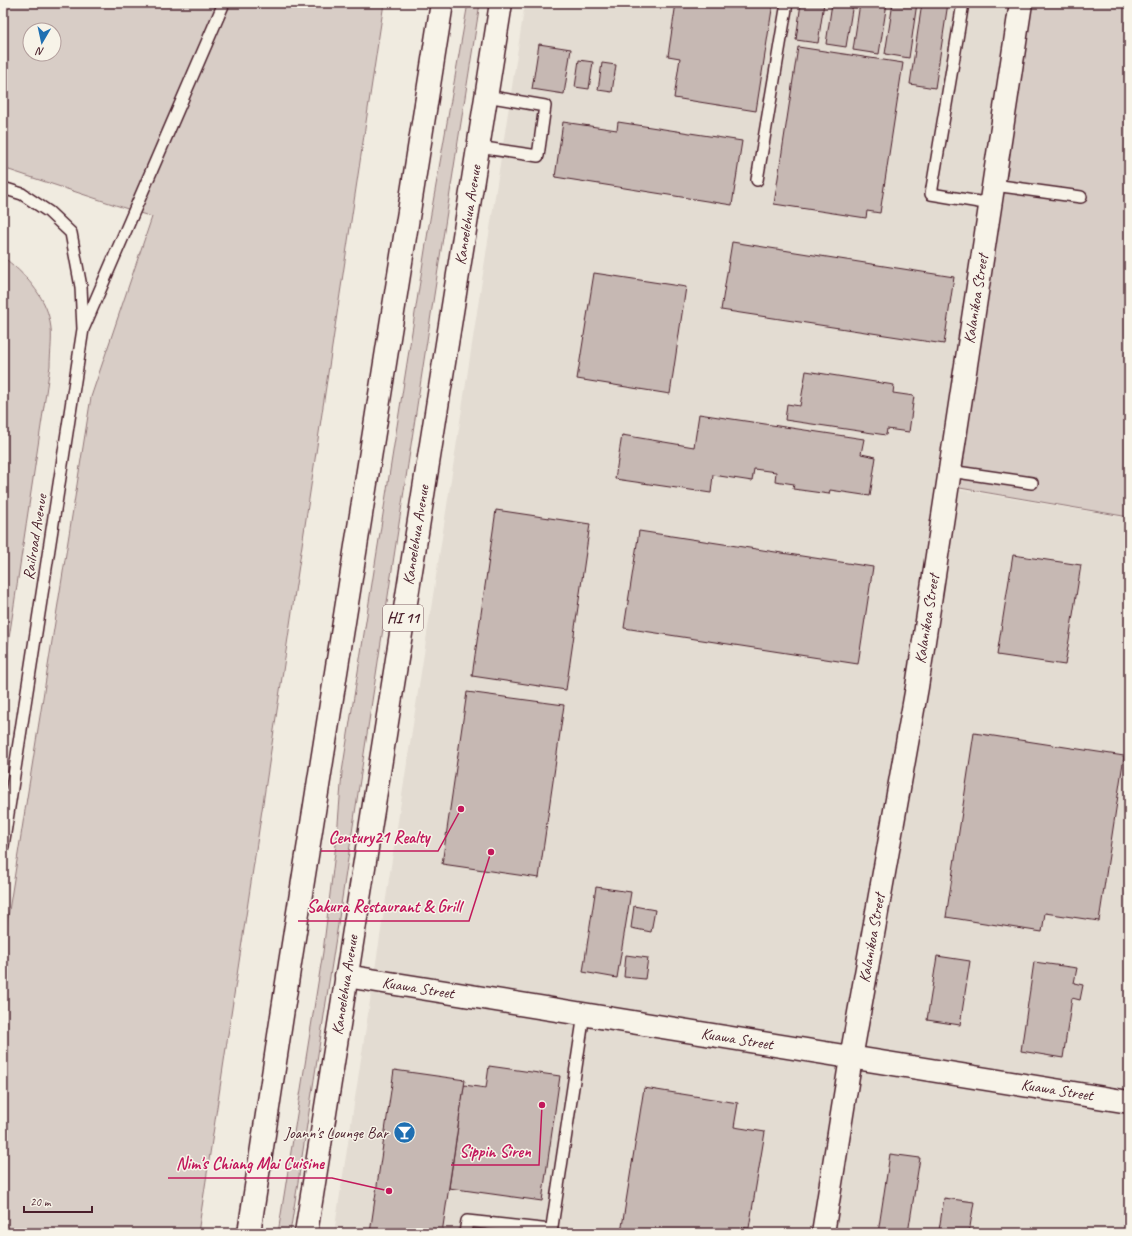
<svg xmlns="http://www.w3.org/2000/svg" width="1132" height="1236" font-family="Caveat,sans-serif">
<style>
.built{fill:#e3dcd2}
.green{fill:#d8cdc6;stroke:#917678;fill-rule:evenodd}
.building{fill:#c6b8b3;stroke:#4a1f2b}
.lines{fill:none;stroke-linecap:round;stroke-linejoin:round}
.lane-casing{stroke:#4a1f2b;stroke-width:14}
.street-casing{stroke:#4a1f2b;stroke-width:25}
.highway-casing{stroke:#4a1f2b;stroke-width:25}
.lane{stroke:#f7f3e8;stroke-width:11}
.street{stroke:#f7f3e8;stroke-width:22}
.highway{stroke:#f7f3e8;stroke-width:22}
.labels{text-anchor:middle;dominant-baseline:central;stroke-width:3;stroke-linejoin:round;paint-order:stroke}
.shield{fill:#f7f3e8;stroke:#7e5f64;stroke-width:1}
.shield-label{font-size:15px;font-weight:bold;fill:#4a1f2b}
.street-label{font-size:16px;fill:#4a1f2b;stroke:#f7f3e8}
.poi-label{font-size:16px;fill:#4a1f2b;stroke:#f7f3e8;text-anchor:end}
.leader{fill:none;stroke:#c2185b;stroke-width:1.5}
.callout-dot{fill:#c2185b;stroke:#f7f3e8;stroke-width:1.5}
.callout-label{font-size:17px;text-anchor:middle;font-weight:bold;fill:#c2185b;stroke:#f7f3e8;stroke-width:3;stroke-linejoin:round;paint-order:stroke}
</style>
<rect width="100%" height="100%" fill="#f0ebe0"/>
<filter id="ink" filterUnits="userSpaceOnUse"><feTurbulence type="fractalNoise" baseFrequency=".025" numOctaves="2"/><feDisplacementMap in="SourceGraphic" scale="8" xChannelSelector="R" yChannelSelector="G"/><feConvolveMatrix kernelMatrix="1 2 1 2 8 2 1 2 1" color-interpolation-filters="sRGB"/></filter>
<g filter="url(#ink)">
<path class="built" d="M 525,3 L 1013,3 L 943,487 L 1129,518 L 1129,1233 L 334,1233 Z"/>
<g class="green">
<path d="M 3,3 L 384,3 L 198,1233 L 3,1233 L 3,948 L 91,397 L 152,217 L 3,168 ZM 30,30 L 54,30 L 54,54 L 30,54 Z"/>
<path d="M 468,3 L 480,3 C 414,413 355,823 290,1233 L 278,1233 L 323,952 L 337,836 L 342,772 L 429,225 Z"/>
<path d="M 1032,3 L 1129,3 L 1129,517 L 954,487 Z"/>
<path d="M 3,257 C 23,272 46,296 50,322 C 53,335 50,352 50,366 L 3,678 Z"/>
</g>
<g class="building">
<path d="M 676,3 L 773,3 L 756,111 L 674,98 L 680,58 L 668,56 Z"/>
<path d="M 801,3 L 824,3 L 818,43 L 796,40 Z"/>
<path d="M 832,3 L 853,3 L 846,47 L 826,44 Z"/>
<path d="M 860,3 L 887,3 L 879,54 L 853,50 Z"/>
<path d="M 893,3 L 917,3 L 909,58 L 885,54 Z"/>
<path d="M 922,3 L 948,3 L 935,88 L 910,84 Z"/>
<path d="M 539,44 L 571,49 L 564,94 L 532,89 Z"/>
<path d="M 798,47 L 903,63 L 880,213 L 867,211 L 866,218 L 774,204 Z"/>
<path d="M 579,60 L 593,62 L 589,89 L 575,87 Z"/>
<path d="M 602,63 L 616,65 L 612,92 L 598,90 Z"/>
<path d="M 563,122 L 617,130 L 618,122 L 742,141 L 732,205 L 555,177 Z"/>
<path d="M 732,242 L 954,277 L 944,344 L 721,310 Z"/>
<path d="M 594,273 L 686,287 L 670,394 L 577,379 Z"/>
<path d="M 806,371 L 894,385 L 893,393 L 914,396 L 909,432 L 887,429 L 886,435 L 785,420 L 787,404 L 800,406 Z"/>
<path d="M 699,414 L 864,439 L 861,454 L 876,457 L 870,496 L 830,490 L 829,494 L 793,489 L 794,484 L 775,481 L 776,472 L 754,469 L 752,481 L 713,475 L 711,493 L 615,479 L 622,435 L 694,447 Z"/>
<path d="M 496,510 L 590,524 L 566,690 L 472,676 Z"/>
<path d="M 639,531 L 873,567 L 858,664 L 624,628 Z"/>
<path d="M 1013,555 L 1081,565 L 1065,665 L 997,655 Z"/>
<path d="M 467,692 L 564,705 L 539,878 L 442,864 Z"/>
<path d="M 974,733 L 1124,756 L 1099,921 L 1045,913 L 1042,932 L 946,917 Z"/>
<path d="M 596,887 L 631,892 L 617,978 L 583,972 Z"/>
<path d="M 634,906 L 655,910 L 651,932 L 631,928 Z"/>
<path d="M 626,955 L 648,958 L 645,979 L 624,977 Z"/>
<path d="M 937,956 L 970,961 L 960,1025 L 927,1020 Z"/>
<path d="M 1034,962 L 1077,968 L 1074,983 L 1083,985 L 1080,1000 L 1072,998 L 1063,1058 L 1021,1051 Z"/>
<path d="M 489,1066 L 560,1076 L 542,1201 L 449,1188 L 464,1085 L 486,1088 Z"/>
<path d="M 394,1070 L 465,1080 L 442,1233 L 370,1233 Z"/>
<path d="M 644,1088 L 738,1103 L 734,1127 L 765,1132 L 749,1228 L 742,1227 L 741,1233 L 621,1233 Z"/>
<path d="M 890,1154 L 920,1158 L 908,1233 L 878,1233 Z"/>
<path d="M 944,1198 L 974,1202 L 969,1233 L 939,1230 Z"/>
</g>
<g class="lines">
<defs>
<g id="lane">
<path d="M 963,3 L 931,194 L 991,204"/>
<path d="M 478,147 L 538,156 L 545,106 L 486,96"/>
<path d="M 757,180 L 787,3"/>
<path d="M 994,185 L 1081,197"/>
<path d="M 3,188 L 22,194 L 49,212 L 71,233 L 81,287 L 83,329 L 3,846"/>
<path d="M 84,327 L 224,3"/>
<path d="M 950,471 L 1032,483"/>
<path d="M 465,1233 L 467,1221 L 551,1230"/>
<path d="M 551,1233 L 584,1014"/>
</g>
<g id="street">
<path d="M 346,976 L 1129,1102"/>
<path d="M 823,1233 L 851,1058 L 917,687 L 1021,3"/>
</g>
<g id="highway">
<path d="M 249,1233 L 290,963 L 442,3"/>
<path d="M 306,1233 L 501,3"/>
</g>
</defs>
<use href="#lane" class="lane-casing"/>
<use href="#street" class="street-casing"/>
<use href="#highway" class="highway-casing"/>
<use href="#lane" class="lane"/>
<use href="#street" class="street"/>
<use href="#highway" class="highway"/>
</g>
</g>
<defs>
<symbol id="bar-disc" viewBox="-11 -11 22 22"><circle r="9.5" fill="#1f6fb2" stroke="#f7f3e8"/><path d="M-6-5H6L.8 .8V4.5H3.5V6h-7V4.5H-.8V.8Z" fill="#fff"/></symbol>
</defs>
<g fill-rule="evenodd">
<use href="#bar-disc" x="392" y="1120" width="25" height="25"/>
</g>
<g class="labels">
<rect class="shield" x="383" y="605" width="40" height="26" rx="3"/>
<g class="shield-label">
<text x="403" y="618">HI 11</text>
</g>
<g class="street-label">
<text transform="translate(468 215) rotate(-81)">Kanoelehua Avenue</text>
<text transform="translate(976 299) rotate(-81)">Kalanikoa Street</text>
<text transform="translate(416 535) rotate(-81)">Kanoelehua Avenue</text>
<text transform="translate(35 537) rotate(-81)">Railroad Avenue</text>
<text transform="translate(927 619) rotate(-81)">Kalanikoa Street</text>
<text transform="translate(872 938) rotate(-80)">Kalanikoa Street</text>
<text transform="translate(345 985) rotate(-81)">Kanoelehua Avenue</text>
<text transform="translate(418 988) rotate(9)">Kuawa Street</text>
<text transform="translate(737 1039) rotate(9)">Kuawa Street</text>
<text transform="translate(1057 1090) rotate(9)">Kuawa Street</text>
</g>
<g class="poi-label">
<text x="388" y="1133">Joann's Lounge Bar</text>
</g>
</g>
<path class="leader" d="M461 809L438 851H321M491 852L469 921H298M542 1105L539 1165H451M389 1191L332 1178H168"/>
<g class="callout-dot">
<circle cx="461" cy="809" r="4"/>
<circle cx="491" cy="852" r="4"/>
<circle cx="542" cy="1105" r="4"/>
<circle cx="389" cy="1191" r="4"/>
</g>
<g class="callout-label">
<text x="379" y="843">Century21 Realty</text>
<text x="384" y="912">Sakura Restaurant &amp; Grill</text>
<text x="495" y="1157">Sippin Siren</text>
<text x="250" y="1169">Nim's Chiang Mai Cuisine</text>
</g>
<rect width="1132" height="1236" fill="none" stroke="#f7f3e8" stroke-width="16"/>
<rect x="8" y="8" width="1116" height="1220" fill="none" stroke="#4a1f2b" stroke-width="1.5" filter="url(#ink)"/>
<g transform="translate(42 42) rotate(189)"><circle r="19" fill="#f7f3e8" stroke="#b29e9c"/>
<path d="M0-3L7 15L0 10L-7 15Z" fill="#1f6fb2"/>
<text y="-6" font-size="11" font-weight="bold" text-anchor="middle" fill="#4a1f2b">N</text>
</g>
<path d="M24 1206v6h68v-6" fill="none" stroke="#4a1f2b" stroke-width="2"/>
<text x="30" y="1206" font-size="12" fill="#4a1f2b" stroke="#f7f3e8" stroke-width="3" paint-order="stroke">20 m</text>
</svg>
